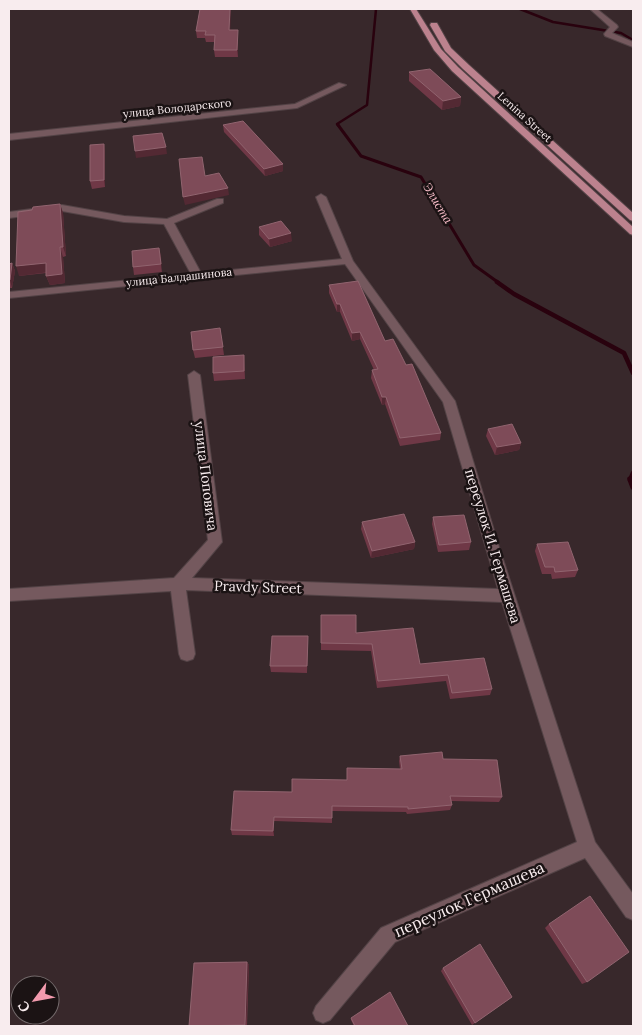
<svg xmlns="http://www.w3.org/2000/svg" width="642" height="1035" font-family="Lora,serif">
<style>
.lines{fill:none;stroke-linecap:round;stroke-linejoin:round}
.stream-far3{stroke:#29020e;stroke-width:2.5}
.stream-far2{stroke:#29020e;stroke-width:3}
.stream-far1{stroke:#29020e;stroke-width:4.5}
.stream{stroke:#29020e;stroke-width:5.5}
.minor-casing{stroke:#534346;stroke-width:2}
.primary-casing{stroke:#534346;stroke-width:2}
.minor{fill:#75595e;fill-rule:evenodd}
.primary{fill:#bc828e;fill-rule:evenodd}
.wall{fill:#6f3846}
.shaded-wall{fill:#532933}
.building{fill:#7e4b58;stroke:#91646f}
.labels{text-anchor:middle;dominant-baseline:central;stroke-width:5;stroke-linejoin:round;paint-order:stroke}
.far-street-label{font-size:11px;fill:#f8ecee;stroke:#1b1314}
.far-water-label{font-size:12px;font-style:italic;fill:#f9bec9;stroke:#1b1314}
.street-label{font-size:14px;fill:#f8ecee;stroke:#1b1314}
.near-street-label{font-size:16px;fill:#f8ecee;stroke:#1b1314}
</style>
<rect width="100%" height="100%" fill="#38282b"/>
<g class="lines">
<g class="stream-far3">
<path d="M 520,9 L 553,22 L 621,33 L 633,40"/>
<path d="M 339,126 L 337,124 L 367,105 L 376,9"/>
</g>
<path class="stream-far2" d="M 338,125 L 361,156 L 421,177 L 474,265 L 499,283"/>
<g class="stream-far1">
<path d="M 497,282 L 514,294 L 624,353 L 633,373"/>
<path d="M 630,480 L 633,473"/>
</g>
<path class="stream" d="M 630,479 L 633,487"/>
<defs>
<g id="minor">
<path d="M 590,9 L 597,9 L 617,25 L 618,27 L 612,33 L 633,42 L 633,47 L 605,36 L 604,34 L 610,27 Z"/>
<path d="M 339,83 L 346,85 L 297,108 L 9,140 L 9,134 L 295,104 Z"/>
<path d="M 321,194 L 326,197 L 353,261 L 455,401 L 499,547 L 595,842 L 633,894 L 633,920 L 626,917 L 585,858 L 395,942 L 330,1020 L 323,1023 L 316,1020 L 313,1013 L 316,1006 L 381,928 L 577,842 L 502,602 L 186,590 L 195,654 L 193,659 L 187,661 L 181,659 L 179,654 L 171,591 L 9,601 L 9,589 L 174,578 L 208,540 L 188,375 L 194,371 L 200,375 L 222,542 L 192,578 L 498,589 L 443,402 L 345,264 L 9,298 L 9,292 L 191,274 L 164,224 L 124,222 L 62,211 L 9,218 L 9,212 L 62,205 L 124,216 L 167,219 L 217,199 L 223,199 L 223,203 L 174,223 L 201,273 L 342,259 L 316,197 Z"/>
</g>
<g id="primary">
<path d="M 410,9 L 416,9 L 441,49 L 458,67 L 633,227 L 633,235 L 630,234 L 452,71 L 434,50 Z"/>
<path d="M 431,23 L 437,23 L 451,48 L 469,65 L 633,213 L 633,221 L 630,220 L 463,69 L 445,51 L 430,25 Z"/>
</g>
</defs>
<use href="#minor" class="minor-casing"/>
<use href="#primary" class="primary-casing"/>
<use href="#minor" class="minor"/>
<use href="#primary" class="primary"/>
</g>
<g class="wall">
<path d="M 230,30 L 238,37 L 238,57 L 215,57 L 214,50 L 215,42 L 206,42 L 205,38 L 197,38 L 196,31 Z"/>
<path d="M 409,72 L 461,97 L 460,106 L 442,110 L 409,81 Z"/>
<path d="M 223,125 L 283,171 L 265,176 L 224,132 Z"/>
<path d="M 105,151 L 105,187 L 92,189 L 90,181 Z"/>
<path d="M 60,204 L 63,213 L 66,256 L 63,257 L 65,283 L 50,285 L 46,276 L 46,273 L 19,276 L 32,210 Z"/>
<path d="M 259,227 L 292,241 L 270,247 L 259,235 Z"/>
<path d="M 159,248 L 162,272 L 134,275 L 133,267 Z"/>
<path d="M 12,263 L 15,271 L 12,288 L 9,288 L 9,264 Z"/>
<path d="M 329,285 L 385,341 L 441,433 L 440,440 L 400,446 L 385,404 L 382,405 L 371,378 L 372,370 L 374,370 L 360,339 L 352,341 L 340,312 L 337,312 L 329,293 Z"/>
<path d="M 220,328 L 224,355 L 195,358 L 193,350 Z"/>
<path d="M 244,355 L 245,379 L 214,381 L 213,373 Z"/>
<path d="M 488,429 L 521,443 L 519,450 L 495,455 L 486,436 Z"/>
<path d="M 433,517 L 471,542 L 469,550 L 438,552 L 432,524 Z"/>
<path d="M 362,522 L 415,542 L 414,549 L 371,558 L 361,529 Z"/>
<path d="M 537,544 L 578,570 L 575,577 L 552,579 L 551,574 L 542,574 L 535,551 Z"/>
<path d="M 321,615 L 356,633 L 420,664 L 492,689 L 490,695 L 450,699 L 446,681 L 377,688 L 371,651 L 321,650 Z"/>
<path d="M 308,636 L 307,673 L 271,672 L 270,666 Z"/>
<path d="M 400,756 L 443,759 L 502,797 L 499,802 L 451,801 L 452,805 L 450,810 L 407,814 L 406,812 L 332,811 L 332,823 L 274,821 L 274,836 L 232,835 L 231,830 L 292,792 L 400,769 L 399,761 Z"/>
<path d="M 549,924 L 587,982 L 582,984 L 545,928 Z"/>
<path d="M 247,962 L 249,965 L 247,1026 L 190,1026 Z"/>
<path d="M 443,968 L 512,997 L 472,1025 L 441,971 Z"/>
<path d="M 351,1018 L 408,1026 L 354,1026 L 351,1020 Z"/>
</g>
<g class="shaded-wall">
<path d="M 230,9 L 231,9 L 230,37 L 229,30 Z"/>
<path d="M 238,30 L 238,57 L 237,50 Z"/>
<path d="M 461,97 L 460,106 L 442,110 L 443,101 Z"/>
<path d="M 104,144 L 105,151 L 105,187 L 104,180 Z"/>
<path d="M 166,147 L 167,154 L 136,158 L 135,151 Z"/>
<path d="M 283,164 L 283,171 L 265,176 L 264,169 Z"/>
<path d="M 228,188 L 229,195 L 185,205 L 183,197 Z"/>
<path d="M 60,204 L 63,213 L 66,256 L 63,247 Z"/>
<path d="M 291,233 L 292,241 L 270,247 L 269,239 Z"/>
<path d="M 60,247 L 63,257 L 65,283 L 50,285 L 46,276 Z"/>
<path d="M 159,248 L 161,256 L 162,272 Z"/>
<path d="M 12,263 L 15,271 L 12,288 L 10,280 Z"/>
<path d="M 46,263 L 49,272 L 19,276 L 16,266 Z"/>
<rect x="337" y="304" width="3" height="8"/>
<path d="M 360,332 L 360,339 L 352,341 L 352,333 Z"/>
<path d="M 382,397 L 386,397 L 385,404 L 382,405 Z"/>
<path d="M 521,443 L 519,450 L 495,455 L 497,447 Z"/>
<path d="M 415,542 L 414,549 L 371,558 L 372,551 Z"/>
<path d="M 274,817 L 274,836 L 273,831 Z"/>
<path d="M 247,962 L 249,965 L 246,1026 L 245,1025 Z"/>
</g>
<g class="building">
<path d="M 200,9 L 230,9 L 229,30 L 238,30 L 237,50 L 214,50 L 215,35 L 205,35 L 206,31 L 196,31 Z"/>
<path d="M 430,69 L 461,97 L 443,101 L 409,72 Z"/>
<path d="M 243,121 L 283,164 L 264,169 L 223,125 Z"/>
<path d="M 162,133 L 166,147 L 135,151 L 133,136 Z"/>
<path d="M 104,144 L 104,180 L 90,181 L 90,145 Z"/>
<path d="M 202,157 L 205,176 L 219,173 L 228,188 L 183,197 L 179,159 Z"/>
<path d="M 60,204 L 63,247 L 60,247 L 62,274 L 46,276 L 46,263 L 16,266 L 18,212 L 32,210 L 33,207 Z"/>
<path d="M 281,221 L 291,233 L 269,239 L 259,227 Z"/>
<path d="M 159,248 L 161,264 L 133,267 L 132,251 Z"/>
<path d="M 12,263 L 10,280 L 9,280 L 9,264 Z"/>
<path d="M 358,281 L 385,341 L 393,339 L 406,365 L 412,364 L 441,433 L 400,438 L 386,397 L 382,397 L 372,370 L 378,369 L 360,332 L 352,333 L 340,304 L 337,304 L 329,285 Z"/>
<path d="M 220,328 L 223,347 L 193,350 L 191,332 Z"/>
<path d="M 244,355 L 244,371 L 213,373 L 213,357 Z"/>
<path d="M 512,424 L 521,443 L 497,447 L 488,429 Z"/>
<path d="M 404,514 L 415,542 L 372,551 L 362,522 Z"/>
<path d="M 464,515 L 471,542 L 439,545 L 433,517 Z"/>
<path d="M 568,542 L 578,570 L 555,572 L 554,567 L 545,567 L 537,544 Z"/>
<path d="M 321,615 L 356,615 L 356,633 L 413,628 L 420,664 L 484,658 L 492,689 L 452,693 L 448,675 L 378,681 L 372,644 L 321,643 Z"/>
<path d="M 272,636 L 308,636 L 307,666 L 270,666 Z"/>
<path d="M 442,752 L 443,759 L 497,760 L 502,797 L 450,796 L 452,805 L 408,809 L 408,807 L 332,806 L 332,818 L 274,817 L 273,831 L 231,830 L 234,791 L 292,792 L 292,779 L 347,780 L 347,768 L 402,769 L 400,756 Z"/>
<path d="M 590,896 L 629,952 L 587,982 L 549,924 Z"/>
<path d="M 480,944 L 512,997 L 475,1023 L 443,968 Z"/>
<path d="M 247,962 L 245,1025 L 189,1026 L 194,963 Z"/>
<path d="M 390,992 L 408,1026 L 355,1026 L 351,1018 Z"/>
</g>
<g class="labels">
<g class="far-street-label">
<text transform="translate(177 108) rotate(-6)">улица Володарского</text>
<text transform="translate(525 117) rotate(42)">Lenina Street</text>
<text transform="translate(179 277) rotate(-6)">улица Балдашинова</text>
</g>
<g class="far-water-label">
<text transform="translate(438 203) rotate(59)">Элиста</text>
</g>
<g class="street-label">
<text transform="translate(206 476) rotate(83)">улица Поповича</text>
<text transform="translate(493 546) rotate(73)">переулок И. Гермашева</text>
<text transform="translate(258 587) rotate(2)">Pravdy Street</text>
</g>
<g class="near-street-label">
<text transform="translate(469 899) rotate(-24)">переулок Гермашева</text>
</g>
</g>
<rect width="642" height="1035" fill="none" stroke="#f8ecee" stroke-width="20"/>
<g transform="translate(35 1000) rotate(238)"><circle r="24" fill="#1b1314" stroke="#736a6b"/>
<path d="M0-4L9 19L0 12L-9 19Z" fill="#f29aad"/>
<text y="-8" font-size="14" font-weight="bold" text-anchor="middle" fill="#f8ecee">С</text>
</g>
</svg>
